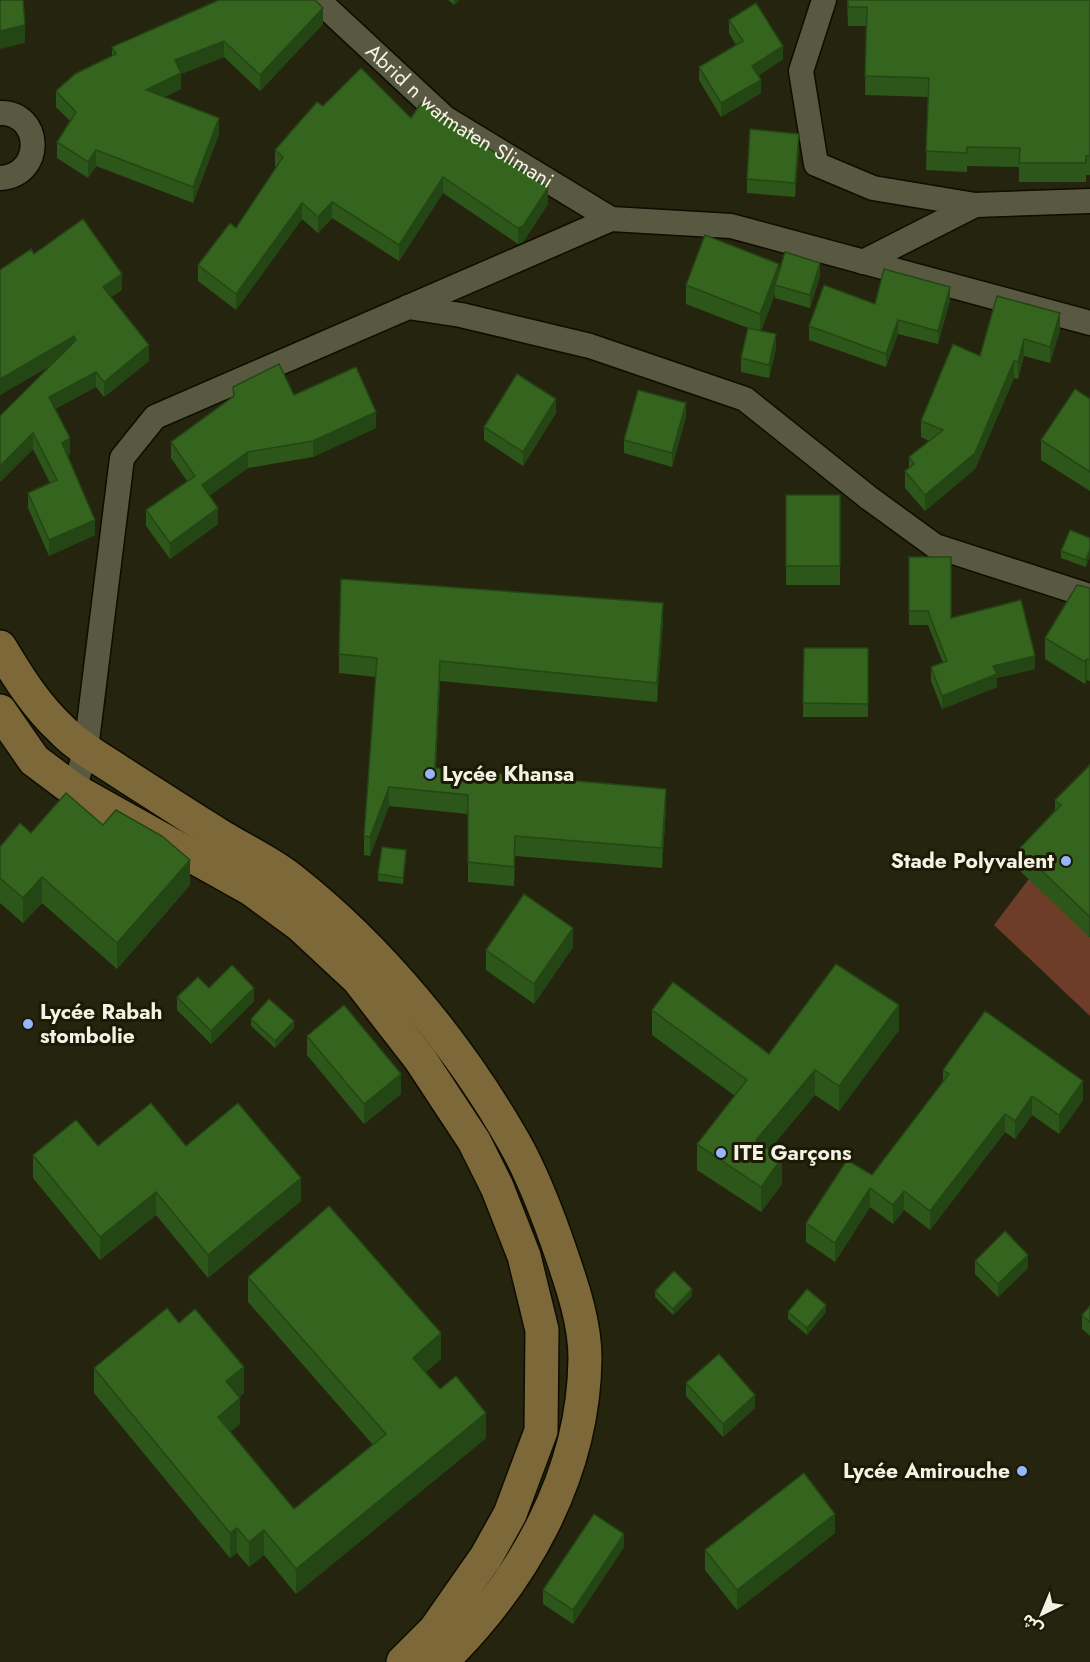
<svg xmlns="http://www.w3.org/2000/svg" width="1090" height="1662" font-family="Jost,'Noto Sans Arabic',sans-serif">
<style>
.green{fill:#6d3d2a}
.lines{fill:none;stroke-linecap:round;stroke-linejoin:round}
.street-casing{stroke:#0e0d00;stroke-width:27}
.secondary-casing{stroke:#0e0d00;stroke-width:36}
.street{stroke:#595840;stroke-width:24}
.secondary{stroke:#7c6838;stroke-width:33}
.wall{fill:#2d561a}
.shaded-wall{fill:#244615}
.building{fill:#34641e;stroke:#244615;stroke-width:1.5}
.poi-dot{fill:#95b6fd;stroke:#1c1a05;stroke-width:2}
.labels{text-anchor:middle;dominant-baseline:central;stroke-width:6;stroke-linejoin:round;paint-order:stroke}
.street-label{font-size:21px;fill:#f3f3e5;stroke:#1c1a05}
.poi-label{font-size:21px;font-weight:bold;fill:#f3f3e5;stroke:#1c1a05;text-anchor:start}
</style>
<rect width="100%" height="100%" fill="#25240e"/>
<path class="green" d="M 1090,798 L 1090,1016 L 994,925 Z"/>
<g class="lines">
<defs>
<g id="street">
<path id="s1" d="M 318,0 L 445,118 L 611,219"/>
<path d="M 824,0 L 801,71 L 816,164 L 873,188 L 975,205 L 1090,201"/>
<path d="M 0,113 C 42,112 45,175 0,178"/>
<path d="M 863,262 L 975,205"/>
<path d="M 408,307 L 461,315 L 590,346 L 745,399 L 869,498 L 935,546 L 1090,596"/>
<path d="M 74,790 L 86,749 L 122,458 L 155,417 L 611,219 L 731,226 L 1090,323"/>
</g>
<g id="secondary">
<path d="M 0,647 C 18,677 36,706 62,730 C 78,747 101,759 120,772 C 153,793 186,815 219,835 C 243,850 270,862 291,879 C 379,948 459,1045 514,1142 C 534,1177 549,1218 562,1256 C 573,1288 585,1324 585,1358 C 584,1475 523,1582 441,1662"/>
<path d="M 0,711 L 34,760 L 74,790 L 251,889 L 300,925 L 358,979 L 420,1059 L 474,1141 L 497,1187 L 524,1256 L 542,1330 L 541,1431 L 510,1514 L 486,1557 L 435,1630 L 403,1662"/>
</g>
</defs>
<use href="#street" class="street-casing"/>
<use href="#secondary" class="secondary-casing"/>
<use href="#street" class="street"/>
<use href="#secondary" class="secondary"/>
</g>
<g class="wall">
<path d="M 448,0 L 459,0 L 454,5 Z"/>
<path d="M 847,0 L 1090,0 L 1090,175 L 1086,175 L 1086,182 L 1019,182 L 1019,167 L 967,166 L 967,172 L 926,170 L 928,97 L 865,95 L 866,26 L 848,26 Z"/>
<path d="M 729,20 L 783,59 L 758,76 L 761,93 L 721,117 L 699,80 L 699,67 L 736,45 L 729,33 Z"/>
<path d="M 323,24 L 260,91 L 224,57 L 181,74 L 181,89 L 164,97 L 219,134 L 193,203 L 96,166 L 88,178 L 57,158 L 57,142 L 70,121 L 56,107 L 56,91 L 112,56 L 112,47 Z"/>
<path d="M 323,106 L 411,118 L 548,204 L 523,242 L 518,244 L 443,193 L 399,261 L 332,218 L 318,233 L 302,219 L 236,310 L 198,281 L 198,265 L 236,228 L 277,167 L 275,166 L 275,150 Z"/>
<path d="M 799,147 L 795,197 L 747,193 L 747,179 Z"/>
<path d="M 34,254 L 122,290 L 111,297 L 149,361 L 104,397 L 96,387 L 55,409 L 70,454 L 67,455 L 95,535 L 49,556 L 28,508 L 28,493 L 50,483 L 33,449 L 0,482 L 51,365 L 0,395 L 0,270 Z"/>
<path d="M 779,271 L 820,276 L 810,308 L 775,298 L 775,294 L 761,331 L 776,348 L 769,378 L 741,372 L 741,358 L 748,328 L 686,304 L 686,285 Z"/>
<path d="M 997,296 L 1060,330 L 1050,363 L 1024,356 L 1018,379 L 1014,378 L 975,469 L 925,511 L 905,488 L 905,471 L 909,468 L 909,457 L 929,441 L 921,437 L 921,421 L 980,356 Z"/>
<path d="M 950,300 L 938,344 L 898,334 L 886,367 L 809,340 L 809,326 Z"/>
<path d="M 233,387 L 294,395 L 376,428 L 313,457 L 248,468 L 209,496 L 218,524 L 170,559 L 146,526 L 146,510 L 187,481 L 171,458 L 171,442 L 233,398 Z"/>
<path d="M 1090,399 L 1090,491 L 1041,460 L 1041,440 Z"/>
<path d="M 556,413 L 523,466 L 484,440 L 484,427 Z"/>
<path d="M 686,417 L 672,467 L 624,453 L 624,440 Z"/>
<rect x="786" y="495" width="54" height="90"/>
<path d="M 1090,538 L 1090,556 L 1086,567 L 1061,558 L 1061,551 Z"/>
<path d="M 909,557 L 951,618 L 1035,669 L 997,678 L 997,687 L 942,709 L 931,681 L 931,667 L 943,663 L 928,625 L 909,625 Z"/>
<path d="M 1090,588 L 1090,681 L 1087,680 L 1085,684 L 1045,659 L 1045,638 Z"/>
<path d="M 663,622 L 657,702 L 440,681 L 436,768 L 666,808 L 662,868 L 515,856 L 514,886 L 468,882 L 468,814 L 389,806 L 370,856 L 364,855 L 364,836 L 376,677 L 339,673 L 339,654 Z"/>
<path d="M 804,648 L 868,648 L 868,717 L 803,717 Z"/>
<path d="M 1090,765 L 1090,937 L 1089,937 L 1019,870 L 1019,849 L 1055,810 L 1055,800 Z"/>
<path d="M 103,825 L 190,885 L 117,969 L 42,903 L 23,923 L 0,903 L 0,847 L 31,833 Z"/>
<path d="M 406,857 L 403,884 L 378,881 L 378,874 Z"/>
<path d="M 573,947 L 534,1004 L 486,970 L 486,950 Z"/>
<path d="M 209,988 L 254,1001 L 211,1044 L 177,1010 L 177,997 Z"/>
<path d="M 652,1010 L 769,1054 L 899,1030 L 839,1111 L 815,1095 L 770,1149 L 782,1184 L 761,1212 L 697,1170 L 697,1144 L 735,1096 L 652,1035 Z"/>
<path d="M 251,1019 L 294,1028 L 275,1048 L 251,1026 Z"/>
<path d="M 307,1036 L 401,1094 L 364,1124 L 307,1055 Z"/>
<path d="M 943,1070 L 1083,1100 L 1059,1134 L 1032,1115 L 1015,1139 L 1005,1132 L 930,1230 L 904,1210 L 893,1224 L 870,1207 L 835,1262 L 806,1242 L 806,1223 L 872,1175 L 943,1081 Z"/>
<path d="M 98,1146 L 186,1146 L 301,1201 L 208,1278 L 156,1215 L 100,1260 L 33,1178 L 33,1155 Z"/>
<path d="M 975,1261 L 1028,1268 L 998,1297 L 975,1274 Z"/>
<path d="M 248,1277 L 441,1359 L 425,1372 L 486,1438 L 296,1594 L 264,1555 L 249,1567 L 237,1553 L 230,1558 L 94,1393 L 94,1368 L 179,1323 L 244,1393 L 239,1397 L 240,1424 L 230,1432 L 294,1509 L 373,1445 L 248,1302 Z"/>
<path d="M 655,1291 L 692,1296 L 673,1315 L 655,1297 Z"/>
<path d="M 1090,1306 L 1090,1336 L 1082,1329 L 1082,1315 Z"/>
<path d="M 788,1312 L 826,1312 L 807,1335 L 788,1319 Z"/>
<path d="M 686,1383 L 755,1408 L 723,1437 L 686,1396 Z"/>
<path d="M 835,1533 L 737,1610 L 705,1570 L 705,1550 Z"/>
<path d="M 624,1547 L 573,1624 L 543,1604 L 543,1590 Z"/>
</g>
<g class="shaded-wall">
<path d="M 454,0 L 459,0 L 454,5 Z"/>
<path d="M 323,8 L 323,24 L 260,91 L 260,75 Z"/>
<path d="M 25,25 L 25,43 L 0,49 L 0,31 Z"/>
<path d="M 224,41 L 224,57 L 181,74 L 181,89 L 146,106 L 146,90 L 175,60 Z"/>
<path d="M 783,46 L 783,59 L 752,79 L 752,66 Z"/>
<path d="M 761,80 L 761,93 L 721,117 L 721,103 Z"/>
<path d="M 219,118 L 219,134 L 193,203 L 193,187 Z"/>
<path d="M 799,134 L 799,147 L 795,197 L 795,183 Z"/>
<path d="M 96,150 L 96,166 L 88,178 L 88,162 Z"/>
<path d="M 443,177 L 443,193 L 399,261 L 399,245 Z"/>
<path d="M 548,188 L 548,204 L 523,242 L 518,244 L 518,228 Z"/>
<path d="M 332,202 L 332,218 L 318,233 L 318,217 Z"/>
<path d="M 302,203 L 302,219 L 236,310 L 236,294 Z"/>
<path d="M 820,263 L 820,276 L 810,308 L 810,295 Z"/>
<path d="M 779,264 L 779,283 L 775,285 L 775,294 L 760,333 L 760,314 Z"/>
<path d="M 122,274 L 122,290 L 103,303 L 103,287 Z"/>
<path d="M 950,287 L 950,300 L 938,344 L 938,331 Z"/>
<path d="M 1060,313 L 1060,330 L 1050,363 L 1050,347 Z"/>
<path d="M 898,320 L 898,334 L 886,367 L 886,354 Z"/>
<path d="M 776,334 L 776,348 L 769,378 L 769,365 Z"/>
<path d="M 74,336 L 74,352 L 0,395 L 0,379 Z"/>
<path d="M 1024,339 L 1024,356 L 1018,379 L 1018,362 Z"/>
<path d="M 149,345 L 149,361 L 104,397 L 104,382 Z"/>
<path d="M 1014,361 L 1014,378 L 975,469 L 925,511 L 925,495 Z"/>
<path d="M 96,372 L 96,387 L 49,412 L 49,397 Z"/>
<path d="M 556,399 L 556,413 L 523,466 L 523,452 Z"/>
<path d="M 686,403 L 686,417 L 672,467 L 672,453 Z"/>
<path d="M 376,412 L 376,428 L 313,457 L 313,441 Z"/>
<path d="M 33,433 L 33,449 L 0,482 L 0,466 Z"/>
<path d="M 70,438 L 70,454 L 62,458 L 62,443 Z"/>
<path d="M 248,452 L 248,468 L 202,501 L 202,485 Z"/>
<path d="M 218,508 L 218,524 L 170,559 L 170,543 Z"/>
<path d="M 95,520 L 95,535 L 49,556 L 49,540 Z"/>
<path d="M 1090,549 L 1090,556 L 1086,567 L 1086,560 Z"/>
<path d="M 663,603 L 663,622 L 657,702 L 657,683 Z"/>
<path d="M 1035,656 L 1035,669 L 997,678 L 997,687 L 942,709 L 942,696 L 993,666 Z"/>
<path d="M 1087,659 L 1087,680 L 1085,684 L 1085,662 Z"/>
<path d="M 440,661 L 440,681 L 435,787 L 435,768 Z"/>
<path d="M 389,787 L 389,806 L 370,856 L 370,837 Z"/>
<path d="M 666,789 L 666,808 L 662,868 L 662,848 Z"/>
<path d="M 406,850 L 406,857 L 403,884 L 403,878 Z"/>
<path d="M 190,860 L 190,885 L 117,969 L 117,943 Z"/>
<path d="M 42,877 L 42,903 L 23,923 L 23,898 Z"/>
<path d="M 1090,915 L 1090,937 L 1089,937 L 1089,916 Z"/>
<path d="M 573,928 L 573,947 L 534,1004 L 534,984 Z"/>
<path d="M 254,988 L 254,1001 L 211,1044 L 211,1031 Z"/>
<path d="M 899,1005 L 899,1030 L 839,1111 L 839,1086 Z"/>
<path d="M 294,1021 L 294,1028 L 275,1048 L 275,1041 Z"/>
<path d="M 815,1070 L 815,1095 L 756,1165 L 756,1140 Z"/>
<path d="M 401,1074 L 401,1094 L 364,1124 L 364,1104 Z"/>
<path d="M 1083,1081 L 1083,1100 L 1059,1134 L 1059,1115 Z"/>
<path d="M 1032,1096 L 1032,1115 L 1015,1139 L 1015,1121 Z"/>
<path d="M 1005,1114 L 1005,1132 L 930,1230 L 930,1211 Z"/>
<path d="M 782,1158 L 782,1184 L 761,1212 L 761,1187 Z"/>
<path d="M 301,1178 L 301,1201 L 208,1278 L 208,1255 Z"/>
<path d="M 870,1188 L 870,1207 L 835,1262 L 835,1243 Z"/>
<path d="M 904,1191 L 904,1210 L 893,1224 L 893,1205 Z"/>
<path d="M 156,1192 L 156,1215 L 100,1260 L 100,1237 Z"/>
<path d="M 1028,1255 L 1028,1268 L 998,1297 L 998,1284 Z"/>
<path d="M 692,1289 L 692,1296 L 673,1315 L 673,1309 Z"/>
<path d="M 826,1305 L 826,1312 L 807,1335 L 807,1328 Z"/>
<path d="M 441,1333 L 441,1359 L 413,1383 L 413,1358 Z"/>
<path d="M 244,1367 L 244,1393 L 226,1407 L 226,1381 Z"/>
<path d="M 755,1395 L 755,1408 L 723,1437 L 723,1424 Z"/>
<path d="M 240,1398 L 240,1424 L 218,1442 L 218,1417 Z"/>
<path d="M 486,1413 L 486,1438 L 296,1594 L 296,1569 Z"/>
<path d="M 835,1514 L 835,1533 L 737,1610 L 737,1590 Z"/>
<path d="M 237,1528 L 237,1553 L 230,1558 L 230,1533 Z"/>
<path d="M 264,1530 L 264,1555 L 249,1567 L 249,1542 Z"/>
<path d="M 624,1534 L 624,1547 L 573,1624 L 573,1610 Z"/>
</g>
<g class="building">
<path d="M 0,0 L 23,0 L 25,25 L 0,31 Z"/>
<path d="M 219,0 L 315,0 L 323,8 L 260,75 L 224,41 L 175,60 L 181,73 L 146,90 L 219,118 L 193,187 L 96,150 L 88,162 L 57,142 L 76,112 L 56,91 L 75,74 L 116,54 L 112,47 Z"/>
<path d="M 848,0 L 1090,0 L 1090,156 L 1086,156 L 1086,163 L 1019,163 L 1020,148 L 967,147 L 967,153 L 926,151 L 929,78 L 865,76 L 867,7 L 848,7 Z"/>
<path d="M 756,3 L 783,46 L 752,66 L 761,80 L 721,103 L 699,67 L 743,41 L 729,20 Z"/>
<path d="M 361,68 L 411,118 L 421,103 L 548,188 L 523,226 L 518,228 L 443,177 L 399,245 L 332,202 L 318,217 L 302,203 L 236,294 L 198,265 L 230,223 L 236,228 L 283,157 L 275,150 L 317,102 L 323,106 Z"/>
<path d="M 750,129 L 799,134 L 795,183 L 747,179 Z"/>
<path d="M 83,219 L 122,274 L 103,287 L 149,345 L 104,382 L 96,372 L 49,397 L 70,438 L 62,443 L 95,520 L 49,540 L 28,493 L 57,480 L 33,433 L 0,466 L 0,416 L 76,340 L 74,336 L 0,379 L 0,270 L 31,249 L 34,254 Z"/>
<path d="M 705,235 L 779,264 L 760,314 L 686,285 Z"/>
<path d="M 785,252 L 820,263 L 810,295 L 775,285 Z"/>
<path d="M 884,269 L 950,287 L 938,331 L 898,320 L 886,354 L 809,326 L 824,285 L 875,304 Z"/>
<path d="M 997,296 L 1060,313 L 1050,347 L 1024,339 L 1018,362 L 1014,361 L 975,453 L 925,495 L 905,471 L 914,464 L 909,457 L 943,430 L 921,421 L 953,344 L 980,356 Z"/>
<path d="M 748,328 L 776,334 L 769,365 L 741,358 Z"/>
<path d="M 279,364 L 294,395 L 356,367 L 376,412 L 313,441 L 248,452 L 202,485 L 218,508 L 170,543 L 146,510 L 195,476 L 171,442 L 234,396 L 233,387 Z"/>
<path d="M 517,374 L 556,399 L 523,452 L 484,427 Z"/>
<path d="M 1075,389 L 1090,399 L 1090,472 L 1041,440 Z"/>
<path d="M 638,390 L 686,403 L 672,453 L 624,440 Z"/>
<rect x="786" y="495" width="54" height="71"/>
<path d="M 1070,530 L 1090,538 L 1090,549 L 1086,560 L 1061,551 Z"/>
<path d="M 909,557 L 951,557 L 951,618 L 1021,600 L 1035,656 L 993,666 L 997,674 L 942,696 L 931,667 L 947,661 L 928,611 L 909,611 Z"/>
<path d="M 341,579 L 663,603 L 657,683 L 440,661 L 435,768 L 666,789 L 662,848 L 515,836 L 514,867 L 468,862 L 468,795 L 389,787 L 370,837 L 364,836 L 377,658 L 339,654 Z"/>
<path d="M 1077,585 L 1090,588 L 1090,660 L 1087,659 L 1085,662 L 1045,638 Z"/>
<path d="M 804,648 L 868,648 L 868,704 L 803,703 Z"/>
<path d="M 1090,765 L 1090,915 L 1089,916 L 1019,849 L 1061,805 L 1055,800 Z"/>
<path d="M 66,793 L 103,825 L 116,810 L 162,836 L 190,860 L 117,943 L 42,877 L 23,898 L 0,878 L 0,847 L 20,823 L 31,833 Z"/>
<path d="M 382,847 L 406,850 L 403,878 L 378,874 Z"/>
<path d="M 524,894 L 573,928 L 534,984 L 486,950 Z"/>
<path d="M 836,964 L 899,1005 L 839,1086 L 815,1070 L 756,1140 L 782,1158 L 761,1187 L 697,1144 L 747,1080 L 652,1010 L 673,982 L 769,1054 Z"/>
<path d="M 232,965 L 254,988 L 211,1031 L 177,997 L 198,977 L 209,988 Z"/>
<path d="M 269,999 L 294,1021 L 275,1041 L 251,1019 Z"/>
<path d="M 344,1005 L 401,1074 L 364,1104 L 307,1036 Z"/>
<path d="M 985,1011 L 1083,1081 L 1059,1115 L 1032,1096 L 1015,1121 L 1005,1114 L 930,1211 L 904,1191 L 893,1205 L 870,1188 L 835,1243 L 806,1223 L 847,1160 L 872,1175 L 949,1074 L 943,1070 Z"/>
<path d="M 151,1103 L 186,1146 L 238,1103 L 301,1178 L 208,1255 L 156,1192 L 100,1237 L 33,1155 L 76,1120 L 98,1146 Z"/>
<path d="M 329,1206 L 441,1333 L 413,1358 L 440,1389 L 456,1376 L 486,1413 L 296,1569 L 264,1530 L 249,1542 L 237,1528 L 230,1533 L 94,1368 L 167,1308 L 179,1323 L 195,1309 L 244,1367 L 226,1381 L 240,1398 L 218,1417 L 294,1509 L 386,1434 L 248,1277 Z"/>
<path d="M 1005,1231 L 1028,1255 L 998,1284 L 975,1261 Z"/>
<path d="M 674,1271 L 692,1289 L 673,1309 L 655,1291 Z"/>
<path d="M 807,1289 L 826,1305 L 807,1328 L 788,1312 Z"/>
<path d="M 1090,1306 L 1090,1322 L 1082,1315 Z"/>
<path d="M 719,1354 L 755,1395 L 723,1424 L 686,1383 Z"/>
<path d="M 804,1473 L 835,1514 L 737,1590 L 705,1550 Z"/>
<path d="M 594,1514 L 624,1534 L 573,1610 L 543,1590 Z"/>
</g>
<g class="poi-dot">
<circle cx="430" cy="774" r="6"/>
<circle cx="1066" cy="861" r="6"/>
<circle cx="28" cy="1024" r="6"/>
<circle cx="721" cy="1153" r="6"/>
<circle cx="1022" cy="1471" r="6"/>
</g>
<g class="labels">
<g class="street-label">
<text stroke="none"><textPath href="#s1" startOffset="184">Abrid n watmaten Slimani</textPath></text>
</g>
<g class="poi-label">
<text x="442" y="774">Lycée Khansa</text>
<text x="1054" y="861" text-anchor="end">Stade Polyvalent</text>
<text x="40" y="1012">Lycée Rabah<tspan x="40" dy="24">stombolie</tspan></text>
<text x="733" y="1153">ITE Garçons</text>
<text x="1010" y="1471" text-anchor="end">Lycée Amirouche</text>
</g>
</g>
<g transform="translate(1042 1614) rotate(223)" stroke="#1c1a05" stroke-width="4.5" paint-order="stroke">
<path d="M0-4.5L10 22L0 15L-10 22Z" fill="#f3f3e5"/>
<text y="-9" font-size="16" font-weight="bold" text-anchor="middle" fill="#f3f3e5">ش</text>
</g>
</svg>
